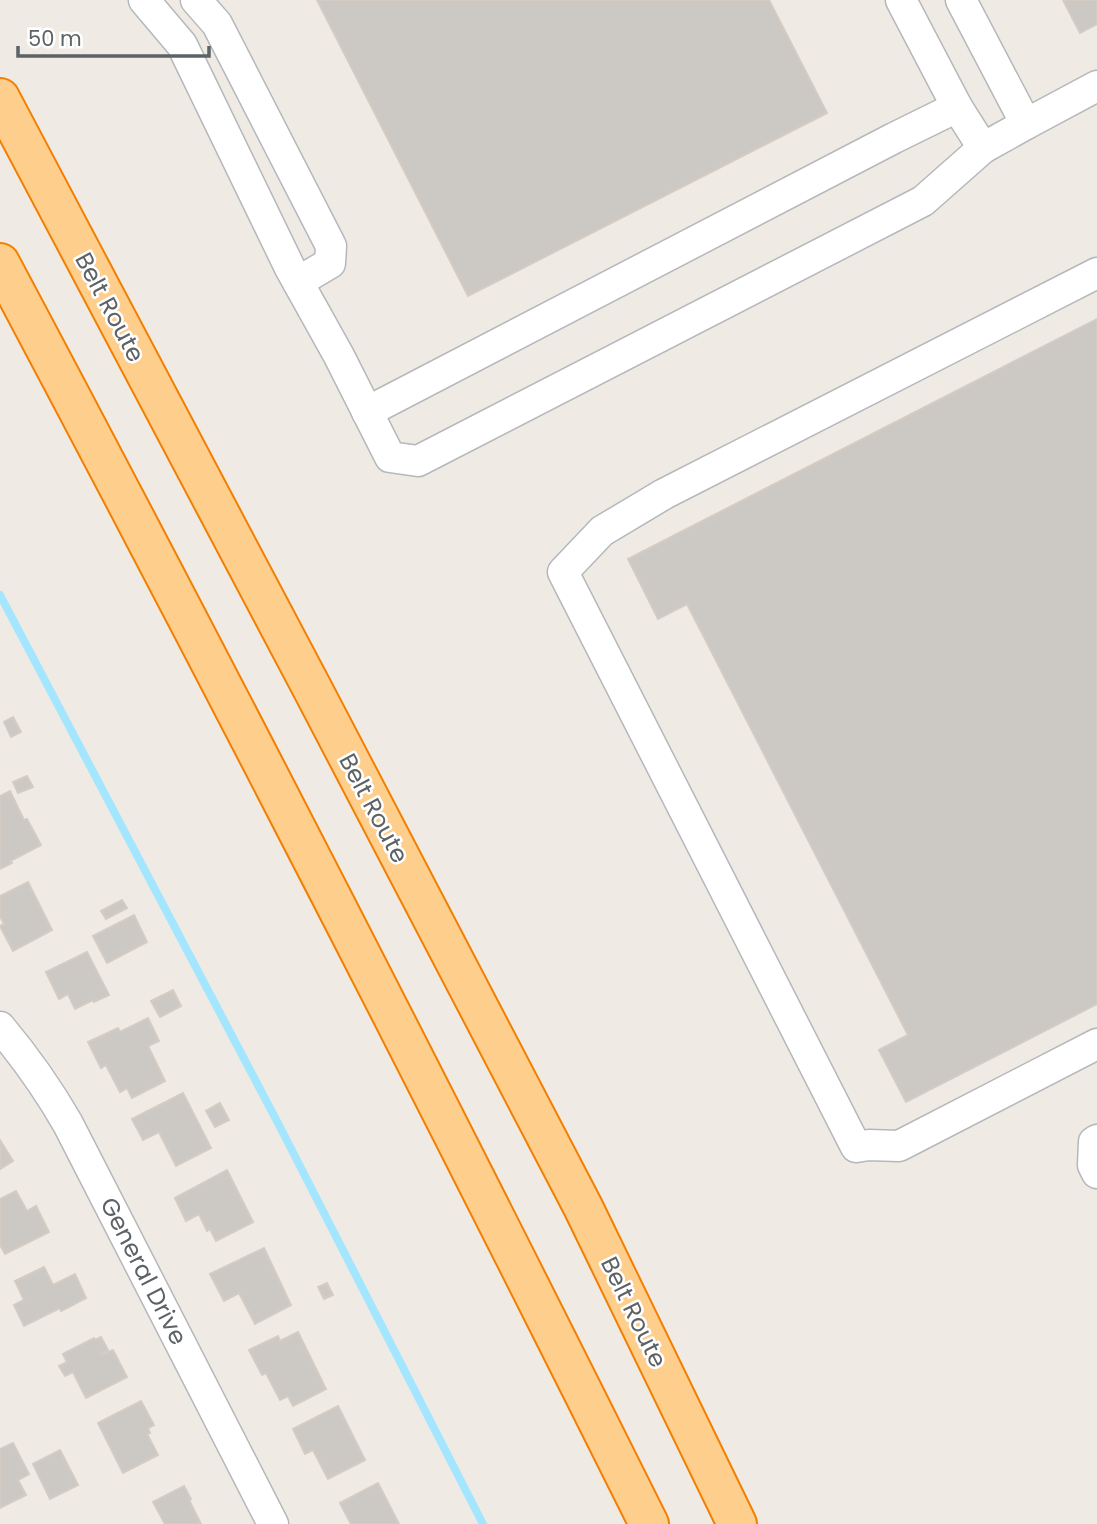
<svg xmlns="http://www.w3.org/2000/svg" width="1097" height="1524" font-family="Poppins,sans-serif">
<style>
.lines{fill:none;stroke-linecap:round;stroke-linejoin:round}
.stream{stroke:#a4e6ff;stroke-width:8}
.building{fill:#ccc8c4;stroke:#d4ccc3;stroke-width:2}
.minor-casing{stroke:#b5b8bb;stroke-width:33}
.highway-casing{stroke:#f37f00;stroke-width:42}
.minor{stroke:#fff;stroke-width:30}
.highway{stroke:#fece8d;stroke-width:38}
.labels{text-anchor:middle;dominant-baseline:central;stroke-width:5;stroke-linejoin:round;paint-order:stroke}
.street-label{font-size:24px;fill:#5c6265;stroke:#fff}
</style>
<rect width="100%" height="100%" fill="#efebe4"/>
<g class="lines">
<path class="stream" d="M 0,595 L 280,1127 L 483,1524"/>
</g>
<g class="building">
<path d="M 317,0 L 769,0 L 827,113 L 468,296 Z"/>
<path d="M 1063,0 L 1097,0 L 1097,24 L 1080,33 Z"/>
<path d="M 1097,319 L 1097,1004 L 906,1102 L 879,1050 L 908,1035 L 687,604 L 658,619 L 628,559 Z"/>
<path d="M 13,717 L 21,732 L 11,737 L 4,722 Z"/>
<path d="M 27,776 L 33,787 L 18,793 L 13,782 Z"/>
<path d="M 10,791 L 24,820 L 27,819 L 41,845 L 10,861 L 12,863 L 0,869 L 0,796 Z"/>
<path d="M 28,882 L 52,930 L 13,951 L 0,926 L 4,924 L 0,916 L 0,896 Z"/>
<path d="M 122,900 L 127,908 L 106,919 L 101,911 Z"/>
<path d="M 134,915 L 147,942 L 107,963 L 93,936 Z"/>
<path d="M 87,952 L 109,995 L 94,1002 L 93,1000 L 75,1009 L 68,994 L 59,999 L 46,972 Z"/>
<path d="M 173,990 L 181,1006 L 160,1017 L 151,1001 Z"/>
<path d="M 148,1018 L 159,1041 L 148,1046 L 165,1081 L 132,1098 L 127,1088 L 120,1092 L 106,1065 L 101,1068 L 88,1042 L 118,1028 L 120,1032 Z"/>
<path d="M 183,1093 L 211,1148 L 176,1166 L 159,1132 L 143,1140 L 132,1119 Z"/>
<path d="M 220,1103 L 229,1120 L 215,1127 L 206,1111 Z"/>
<path d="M 0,1140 L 13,1161 L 0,1169 Z"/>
<path d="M 227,1170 L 253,1222 L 216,1241 L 210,1229 L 207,1231 L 199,1214 L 186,1221 L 175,1198 Z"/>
<path d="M 16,1191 L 27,1211 L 36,1206 L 49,1232 L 5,1254 L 0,1245 L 0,1199 Z"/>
<path d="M 264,1248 L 291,1305 L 255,1324 L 239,1293 L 224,1301 L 210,1274 Z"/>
<path d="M 44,1267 L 53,1285 L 75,1274 L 86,1298 L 61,1311 L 60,1308 L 24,1326 L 14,1305 L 24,1300 L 15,1281 Z"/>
<path d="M 327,1283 L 333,1295 L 324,1299 L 318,1287 Z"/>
<path d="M 298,1332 L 326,1389 L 293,1406 L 288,1396 L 280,1400 L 266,1373 L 262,1375 L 249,1350 L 278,1336 L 280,1341 Z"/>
<path d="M 101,1337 L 108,1350 L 101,1353 L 102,1355 L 113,1350 L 127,1377 L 86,1398 L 73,1372 L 65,1376 L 59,1366 L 67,1362 L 63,1354 L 94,1338 L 95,1340 Z"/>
<path d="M 141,1401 L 154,1425 L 148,1428 L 150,1433 L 147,1434 L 158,1455 L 123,1473 L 98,1423 Z"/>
<path d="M 338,1406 L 365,1460 L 328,1479 L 313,1450 L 305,1454 L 293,1429 Z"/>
<path d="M 13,1443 L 29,1474 L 18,1480 L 26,1495 L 0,1508 L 0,1449 Z"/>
<path d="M 60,1450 L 78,1485 L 50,1499 L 33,1464 Z"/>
<path d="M 378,1483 L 399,1524 L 351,1524 L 340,1503 Z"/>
<path d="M 184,1486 L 191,1499 L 189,1500 L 201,1524 L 165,1524 L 153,1502 Z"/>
</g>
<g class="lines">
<defs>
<g id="minor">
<path d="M 144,0 L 182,45 L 290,268 L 339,356 L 390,457 L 418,461 L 923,201 L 983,148 L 1026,124"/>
<path d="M 196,0 L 217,24 L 331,246 L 330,263 L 298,282"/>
<path d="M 901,0 L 957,107 L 983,148"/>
<path d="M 961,0 L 1026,124 L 1097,86"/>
<path d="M 1097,273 L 664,494 L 602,531 L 563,572 L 856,1147 L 869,1145 L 899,1146 L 1097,1044"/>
<path d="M 367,412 L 894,138 L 957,107"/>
<path d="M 0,1027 C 26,1058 48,1089 68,1124 L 273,1524"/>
<path d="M 1097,1140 L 1094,1142 L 1093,1165 L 1097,1173"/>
</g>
<g id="highway">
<path d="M 0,98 L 312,688 L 583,1207 L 737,1524"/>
<path d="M 0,263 C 222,680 438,1101 649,1524"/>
</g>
</defs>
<use href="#minor" class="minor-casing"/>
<use href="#highway" class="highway-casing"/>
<use href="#minor" class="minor"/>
<use href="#highway" class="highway"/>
</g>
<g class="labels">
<g class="street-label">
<text transform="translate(110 307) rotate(62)">Belt Route</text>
<text transform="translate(374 808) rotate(62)">Belt Route</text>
<text transform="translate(144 1271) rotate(63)">General Drive</text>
<text transform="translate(634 1312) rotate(64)">Belt Route</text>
</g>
</g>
<path d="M18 46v10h191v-10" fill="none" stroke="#5c6265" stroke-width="3.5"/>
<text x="28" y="46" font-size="21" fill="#5c6265" stroke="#ffffff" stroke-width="5" paint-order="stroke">50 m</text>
</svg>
